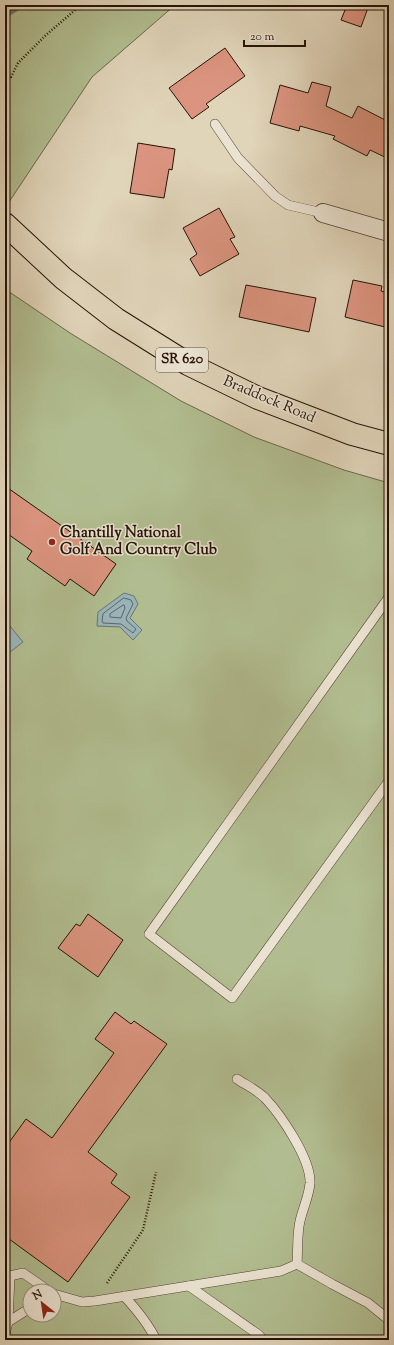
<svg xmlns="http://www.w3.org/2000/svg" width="394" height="1345" font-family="'Sorts Mill Goudy',serif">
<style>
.green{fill:#b1bd90;stroke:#6a684b;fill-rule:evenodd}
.water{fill:#99b5ba;stroke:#6a7472}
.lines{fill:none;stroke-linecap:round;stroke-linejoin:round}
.shore{stroke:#5e6460;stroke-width:1}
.stream{stroke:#6a7472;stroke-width:6}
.building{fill:#db947f;stroke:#241306}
.lane-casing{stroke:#534333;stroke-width:10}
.street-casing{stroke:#534333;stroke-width:20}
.primary-casing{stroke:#241306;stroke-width:24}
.path{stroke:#241306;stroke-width:2.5;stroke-dasharray:1 2;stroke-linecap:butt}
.lane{stroke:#ebe3d2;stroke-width:9}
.street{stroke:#ebe3d2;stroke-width:18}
.primary{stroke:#e0d4b9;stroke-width:22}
.poi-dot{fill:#8f2418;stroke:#ebe3d2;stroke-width:1.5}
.labels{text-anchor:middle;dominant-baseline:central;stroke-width:3;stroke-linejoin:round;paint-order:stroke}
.shield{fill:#ebe3d2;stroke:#605143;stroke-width:1}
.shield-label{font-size:14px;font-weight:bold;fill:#241306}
.street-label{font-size:15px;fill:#241306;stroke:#ebe3d2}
.poi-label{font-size:15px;font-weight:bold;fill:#241306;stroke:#ebe3d2;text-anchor:start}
</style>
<rect width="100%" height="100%" fill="#e0d4b9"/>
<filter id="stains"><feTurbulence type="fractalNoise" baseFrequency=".005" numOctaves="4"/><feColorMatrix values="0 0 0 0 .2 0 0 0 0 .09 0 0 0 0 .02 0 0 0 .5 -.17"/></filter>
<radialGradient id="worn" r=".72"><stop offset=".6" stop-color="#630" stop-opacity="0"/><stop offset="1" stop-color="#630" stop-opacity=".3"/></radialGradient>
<g class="green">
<path d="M 5,5 L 175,5 L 92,77 L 9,202 L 5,198 Z"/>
<path d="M 5,289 L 70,333 L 181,401 L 254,437 L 344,470 L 389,483 L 389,1340 L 5,1340 ZM 30,1291 L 54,1291 L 54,1315 L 30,1315 Z"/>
</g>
<g class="water">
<path d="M 124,593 L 134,596 L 138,604 L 130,618 L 142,630 L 133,640 L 120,627 L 97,626 L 98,612 Z"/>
<path d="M 5,620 L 23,642 L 5,656 Z"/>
</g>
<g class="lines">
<g class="shore">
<path d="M 124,598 L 131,600 L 133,604 L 126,618 L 127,621 L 136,629 L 133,633 L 121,624 L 103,623 L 102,621 L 103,614 Z"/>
<path d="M 124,605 L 125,608 L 121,618 L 110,617 L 110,614 Z"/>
</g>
<path class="stream" d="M 5,15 L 22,5"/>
</g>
<g class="building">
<path d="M 347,5 L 369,5 L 361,27 L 341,20 Z"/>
<path d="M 225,48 L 245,76 L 206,104 L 209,107 L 192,119 L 169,88 Z"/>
<path d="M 312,82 L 331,87 L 326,106 L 352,118 L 358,106 L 389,122 L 389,159 L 370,150 L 367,156 L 333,139 L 335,136 L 300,126 L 299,131 L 270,123 L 280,85 L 308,93 Z"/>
<path d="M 138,143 L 175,149 L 172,170 L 169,169 L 164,198 L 130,193 Z"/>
<path d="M 219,208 L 235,237 L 230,239 L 239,254 L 200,276 L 190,259 L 197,254 L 183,228 Z"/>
<path d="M 353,280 L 382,286 L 381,291 L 389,293 L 389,328 L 345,317 Z"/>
<path d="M 246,285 L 316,298 L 309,332 L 239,317 Z"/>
<path d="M 5,486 L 116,564 L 94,596 L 70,579 L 65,586 L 27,559 L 32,551 L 5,532 Z"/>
<path d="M 88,914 L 123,940 L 98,977 L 58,948 L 76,924 L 80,926 Z"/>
<path d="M 115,1012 L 131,1024 L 134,1021 L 167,1044 L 88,1152 L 117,1174 L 111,1183 L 130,1197 L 68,1282 L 5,1236 L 5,1148 L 26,1119 L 52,1138 L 114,1053 L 95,1039 Z"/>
</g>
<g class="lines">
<defs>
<g id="lane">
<path d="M 215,124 L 238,158 L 275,196 L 288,205 L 323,213"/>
<path d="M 389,597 L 149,934 L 232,998 L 389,781"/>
<path d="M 297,1264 L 332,1284 L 368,1303 L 389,1320"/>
<path d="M 10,1276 L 8,1322 L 30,1308"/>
<path d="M 5,1277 L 23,1273 L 49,1291"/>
<path d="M 189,1286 L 259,1335 L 263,1340"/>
<path d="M 54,1294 L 82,1302 L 95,1301 L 281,1271 L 297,1264 C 298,1250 297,1233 300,1221 C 303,1208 309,1196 310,1183 C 311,1159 281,1115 265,1098 C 257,1090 246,1085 237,1079"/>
<path d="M 124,1296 C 137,1310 148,1323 156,1340"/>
<path d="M 5,1334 L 8,1322"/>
</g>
<path id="street" d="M 323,213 L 389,232"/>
<path id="primary" d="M 5,224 L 63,278 L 116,319 L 188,364 L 258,398 L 352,434 L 389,444"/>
</defs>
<use href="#lane" class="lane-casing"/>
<use href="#street" class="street-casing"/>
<use href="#primary" class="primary-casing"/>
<g class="path">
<path d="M 5,75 L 11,77 L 18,63 L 46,35 L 81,5"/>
<path d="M 107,1283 L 143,1230 L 156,1172"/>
</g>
<use href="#lane" class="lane"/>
<use href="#street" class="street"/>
<use href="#primary" class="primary"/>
</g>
<circle class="poi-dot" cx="52" cy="542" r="4"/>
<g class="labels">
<rect class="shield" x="156" y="348" width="52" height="24" rx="3"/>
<g class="shield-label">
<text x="182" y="360">SR 620</text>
</g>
<g class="street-label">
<text transform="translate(269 400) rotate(23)">Braddock Road</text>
</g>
<g class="poi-label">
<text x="60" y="533">Chantilly National<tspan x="60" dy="17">Golf And Country Club</tspan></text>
</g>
</g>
<rect width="394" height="1345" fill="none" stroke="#e0d4b9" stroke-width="20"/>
<rect x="6" y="6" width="382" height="1333" fill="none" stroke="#241306" stroke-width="2"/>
<rect x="10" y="10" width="374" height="1325" fill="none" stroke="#241306"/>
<g transform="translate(42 1303) rotate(330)"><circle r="19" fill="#ebe3d2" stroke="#9b9080"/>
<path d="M0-3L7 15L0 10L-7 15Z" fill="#8f2418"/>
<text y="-6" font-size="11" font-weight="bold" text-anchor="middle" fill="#241306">N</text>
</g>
<path d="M244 40v6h61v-6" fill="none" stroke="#241306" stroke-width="2"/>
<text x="250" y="40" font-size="12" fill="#241306" stroke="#ebe3d2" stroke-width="3" paint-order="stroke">20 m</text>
<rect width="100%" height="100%" filter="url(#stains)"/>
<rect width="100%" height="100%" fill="url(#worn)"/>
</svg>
